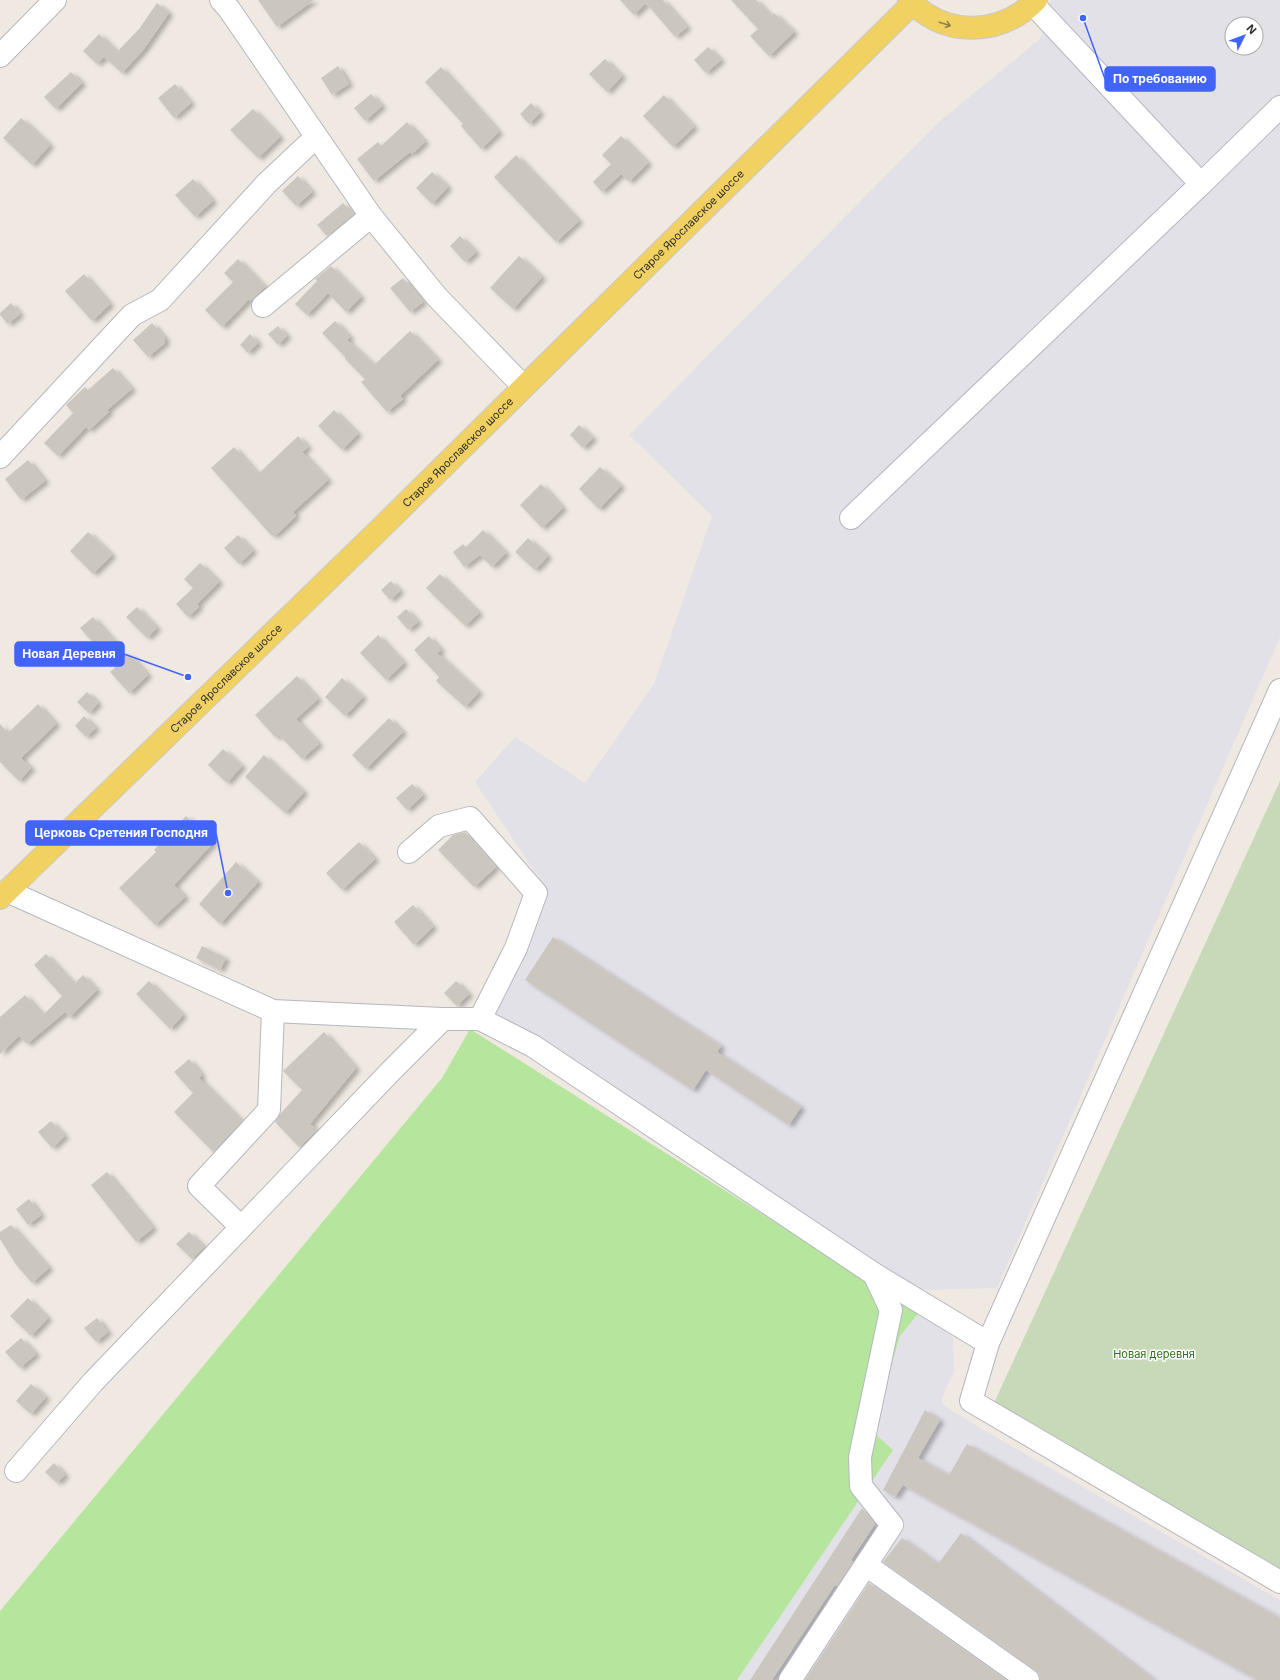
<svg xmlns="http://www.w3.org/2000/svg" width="1280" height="1680" font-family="Inter,sans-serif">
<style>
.industrial{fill:#e3e1e8;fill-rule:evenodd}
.green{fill:#b6e59e}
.cemetery{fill:#c8d9b8}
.building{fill:#cbc7bf;filter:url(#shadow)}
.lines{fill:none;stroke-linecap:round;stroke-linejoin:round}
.minor-casing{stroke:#b4b7c1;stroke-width:24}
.major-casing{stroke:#c9c9c9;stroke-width:24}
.minor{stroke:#fff;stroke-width:22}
.major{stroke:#f2d163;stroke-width:22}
.oneway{stroke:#908048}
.labels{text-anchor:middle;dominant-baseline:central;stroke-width:3;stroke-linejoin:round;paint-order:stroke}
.street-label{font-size:11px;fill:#2e2e2e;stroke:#fff}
.park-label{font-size:11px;fill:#2c6e1b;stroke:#fff}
.leader{fill:none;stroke:#4264fb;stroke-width:1.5}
.callout-dot{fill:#4264fb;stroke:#fff;stroke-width:1.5}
.callout{fill:#4264fb;stroke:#4264fb;stroke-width:1.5}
.callout-label{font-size:12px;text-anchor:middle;font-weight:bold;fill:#fff}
</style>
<defs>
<filter id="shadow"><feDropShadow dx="4.5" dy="2.5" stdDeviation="2" flood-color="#0004"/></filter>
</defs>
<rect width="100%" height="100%" fill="#efe9e1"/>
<g class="industrial">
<path d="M 1051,0 L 1280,0 L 1280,637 L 997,1288 L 920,1290 L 480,1003 L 539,878 L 475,782 L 515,737 L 585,783 L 654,684 L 712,516 L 629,435 L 940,121 L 1040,39 ZM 1232,24 L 1256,24 L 1256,48 L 1232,48 Z"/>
<path d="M 922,1309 L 953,1337 L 954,1372 L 942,1397 L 943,1405 L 982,1429 L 1280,1600 L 1280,1680 L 737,1680 L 892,1450 L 872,1431 L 900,1336 Z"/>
</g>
<path class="green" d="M 470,1029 L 863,1278 L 922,1309 L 900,1336 L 872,1431 L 893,1450 L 737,1680 L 0,1680 L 0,1611 L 442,1078 Z"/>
<path class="cemetery" d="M 1280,781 L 1280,1575 L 994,1403 Z"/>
<g class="building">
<path d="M 258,0 L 314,0 L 277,27 Z"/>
<path d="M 620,0 L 663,0 L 687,27 L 675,37 L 646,3 L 634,15 Z"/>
<path d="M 731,0 L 756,0 L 771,16 L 774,13 L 794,32 L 769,56 L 750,36 L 758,29 Z"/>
<path d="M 157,3 L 169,13 L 144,49 L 122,73 L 104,57 L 97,64 L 83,51 L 99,34 L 117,52 L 139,29 Z"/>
<path d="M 708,47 L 721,60 L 706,73 L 694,60 Z"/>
<path d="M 605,59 L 622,76 L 607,92 L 589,74 Z"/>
<path d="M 338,66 L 349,84 L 332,95 L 321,78 Z"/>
<path d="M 441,67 L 499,132 L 481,149 L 461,126 L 463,124 L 425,82 Z"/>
<path d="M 71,72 L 82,83 L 56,109 L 44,97 Z"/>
<path d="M 175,84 L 191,103 L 174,118 L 158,98 Z"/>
<path d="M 371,94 L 382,106 L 365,121 L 354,108 Z"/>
<path d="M 664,95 L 694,127 L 673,147 L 643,116 Z"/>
<path d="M 531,103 L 540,113 L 529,124 L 520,114 Z"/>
<path d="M 253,109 L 280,137 L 258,158 L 230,130 Z"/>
<path d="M 21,118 L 50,145 L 32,165 L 3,138 Z"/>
<path d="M 407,122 L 425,142 L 412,154 L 410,152 L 374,181 L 357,159 L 378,142 L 381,146 Z"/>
<path d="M 621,136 L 648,163 L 629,182 L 621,174 L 602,192 L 593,182 L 611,164 L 602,155 Z"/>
<path d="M 516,155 L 579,221 L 556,242 L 494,177 Z"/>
<path d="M 432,172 L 448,187 L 432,204 L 416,188 Z"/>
<path d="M 298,176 L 312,192 L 296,206 L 282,191 Z"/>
<path d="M 193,179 L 213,201 L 195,217 L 175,195 Z"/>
<path d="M 343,203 L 354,214 L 327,236 L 317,225 Z"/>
<path d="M 460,236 L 476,252 L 465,262 L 450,246 Z"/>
<path d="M 519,256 L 542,277 L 513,309 L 490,288 Z"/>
<path d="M 238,259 L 265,287 L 250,301 L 249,299 L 222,327 L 205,310 L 233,282 L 224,273 Z"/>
<path d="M 331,266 L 361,297 L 346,312 L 328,293 L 307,315 L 295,304 L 317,281 L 315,279 Z"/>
<path d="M 84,274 L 110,304 L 92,321 L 65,291 Z"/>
<path d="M 403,278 L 423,302 L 410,312 L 390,288 Z"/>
<path d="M 11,303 L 20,314 L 8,324 L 0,315 L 0,313 Z"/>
<path d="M 335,321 L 350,337 L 347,340 L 374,365 L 410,331 L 438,360 L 400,396 L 403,399 L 387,412 L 361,382 L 365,379 L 345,359 L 346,358 L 322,333 Z"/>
<path d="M 152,323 L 165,338 L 165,343 L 148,357 L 133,340 Z"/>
<path d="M 278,326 L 287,336 L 278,345 L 268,334 Z"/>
<path d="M 250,334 L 258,343 L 248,353 L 240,345 Z"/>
<path d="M 113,368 L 132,389 L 107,410 L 109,412 L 89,430 L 86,427 L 58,456 L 44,443 L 73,413 L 66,405 L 85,387 L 88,390 Z"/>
<path d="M 334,410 L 358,434 L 342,450 L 318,426 Z"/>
<path d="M 579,425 L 593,438 L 583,448 L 570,435 Z"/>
<path d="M 298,436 L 308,447 L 302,452 L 328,480 L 293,512 L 296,516 L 276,535 L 271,535 L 211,468 L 234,447 L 258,474 Z"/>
<path d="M 28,460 L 45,481 L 21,500 L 5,479 Z"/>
<path d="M 600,467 L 621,486 L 599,509 L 579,489 Z"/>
<path d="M 541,484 L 563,508 L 542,528 L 520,505 Z"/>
<path d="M 483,530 L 506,553 L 492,567 L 480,555 L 464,567 L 453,552 L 463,544 L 466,547 Z"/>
<path d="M 88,532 L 112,555 L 93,574 L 70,551 Z"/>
<path d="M 238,535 L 253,551 L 239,564 L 224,548 Z"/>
<path d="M 528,538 L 548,556 L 535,570 L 515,552 Z"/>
<path d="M 200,563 L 219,582 L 197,604 L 199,607 L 188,617 L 176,604 L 193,588 L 184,579 Z"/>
<path d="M 440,574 L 479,613 L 465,626 L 426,588 Z"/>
<path d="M 391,581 L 400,591 L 390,600 L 381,590 Z"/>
<path d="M 137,607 L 157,628 L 147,638 L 126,617 Z"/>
<path d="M 406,609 L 418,622 L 408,630 L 397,617 Z"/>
<path d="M 93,617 L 115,642 L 102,653 L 80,628 Z"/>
<path d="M 378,635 L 404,663 L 386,680 L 360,653 Z"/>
<path d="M 429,636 L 441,650 L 437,653 L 479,692 L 465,707 L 436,681 L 439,677 L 414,650 Z"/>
<path d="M 124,653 L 128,657 L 130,655 L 148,675 L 129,693 L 110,672 L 115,668 L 113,665 Z"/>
<path d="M 297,676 L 318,699 L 296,719 L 319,744 L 302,759 L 279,735 L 276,738 L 255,715 Z"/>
<path d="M 342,678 L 363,697 L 345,716 L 325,697 Z"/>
<path d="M 87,692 L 98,703 L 89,713 L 77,702 Z"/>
<path d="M 38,704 L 56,724 L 21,758 L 31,768 L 19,781 L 0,762 L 0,724 L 8,733 Z"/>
<path d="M 84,716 L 96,728 L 86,737 L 75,726 Z"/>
<path d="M 389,718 L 403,732 L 366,769 L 352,755 Z"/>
<path d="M 223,749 L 242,766 L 227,783 L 208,765 Z"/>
<path d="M 264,755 L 304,792 L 285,813 L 245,777 Z"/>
<path d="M 412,784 L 423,795 L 407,810 L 396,798 Z"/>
<path d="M 186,816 L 214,842 L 174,885 L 185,897 L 155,925 L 119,888 L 156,852 L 154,850 Z"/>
<path d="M 465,832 L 496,867 L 474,887 L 438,850 L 453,835 Z"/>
<path d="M 359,842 L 375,859 L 342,890 L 326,873 Z"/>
<path d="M 236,862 L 258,882 L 220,924 L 199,904 Z"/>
<path d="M 413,905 L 433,927 L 414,945 L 394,922 Z"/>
<path d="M 553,937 L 721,1046 L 717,1052 L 801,1107 L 789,1125 L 706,1070 L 693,1090 L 525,980 Z"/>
<path d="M 202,946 L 226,958 L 220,970 L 196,958 Z"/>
<path d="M 46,954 L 74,984 L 83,975 L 97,990 L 70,1017 L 65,1012 L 27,1044 L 19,1036 L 0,1054 L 0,1017 L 25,995 L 43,1015 L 62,996 L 34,965 Z"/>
<path d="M 149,981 L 183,1015 L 170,1029 L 136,994 Z"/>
<path d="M 456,981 L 469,994 L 457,1006 L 444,993 Z"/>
<path d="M 324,1032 L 356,1068 L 310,1124 L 317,1130 L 299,1147 L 275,1122 L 280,1114 L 302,1090 L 283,1071 Z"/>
<path d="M 189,1059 L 202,1075 L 199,1078 L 242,1121 L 213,1152 L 174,1112 L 193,1093 L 174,1072 Z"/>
<path d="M 51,1121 L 65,1136 L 52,1148 L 38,1132 Z"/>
<path d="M 107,1172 L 153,1228 L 136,1242 L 91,1185 Z"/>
<path d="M 29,1199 L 41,1215 L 28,1225 L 16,1209 Z"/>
<path d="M 11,1225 L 49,1268 L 32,1283 L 17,1266 L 0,1239 L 0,1232 Z"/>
<path d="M 189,1232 L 204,1247 L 192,1259 L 176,1244 Z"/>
<path d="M 28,1298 L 48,1318 L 31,1336 L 10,1316 Z"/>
<path d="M 97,1318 L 108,1332 L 96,1342 L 84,1328 Z"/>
<path d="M 21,1338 L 36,1354 L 20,1368 L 5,1352 Z"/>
<path d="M 31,1384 L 46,1397 L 31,1414 L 16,1401 Z"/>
<path d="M 925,1410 L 940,1420 L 918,1458 L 949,1475 L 967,1444 L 1280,1618 L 1280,1680 L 1258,1680 L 903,1485 L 895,1497 L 883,1490 Z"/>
<path d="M 54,1463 L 65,1475 L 57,1483 L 45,1472 Z"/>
<path d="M 862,1508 L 875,1524 L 851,1560 L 853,1562 L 837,1586 L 835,1585 L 772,1680 L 750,1680 Z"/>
<path d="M 961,1533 L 1154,1680 L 1040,1680 L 1039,1674 L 1035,1670 L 883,1562 L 902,1538 L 938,1564 Z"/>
<path d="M 869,1583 L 1006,1680 L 805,1680 Z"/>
</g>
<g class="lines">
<defs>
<g id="minor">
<path d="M 221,0 L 229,9 L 371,216 L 437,297 L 523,386"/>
<path d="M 1033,4 L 1201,184 L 1280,107"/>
<path d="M 0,56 L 55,0"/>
<path d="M 263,306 L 371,216"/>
<path d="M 0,457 L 132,315 L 160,300 L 266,184 L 316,137"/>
<path d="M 851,518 L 1201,184"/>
<path d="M 409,852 L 439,826 L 470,818 L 536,893 L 516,948 L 480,1019"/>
<path d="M 7,891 L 273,1011 L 443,1019 L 480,1019 L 533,1046 L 874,1274 L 988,1343 L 1280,690"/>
<path d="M 241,1227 L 199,1186 L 269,1110 L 273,1011"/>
<path d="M 988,1343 L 971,1401 L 1280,1582"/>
<path d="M 16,1471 L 93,1382 L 391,1071 L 443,1019"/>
<path d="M 866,1565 L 1028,1680"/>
<path d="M 790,1680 L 892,1525 L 861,1486 L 860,1457 L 891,1310 L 874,1274"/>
</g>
<g id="major">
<path d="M 909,0 C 913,5 918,8 923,12 C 952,33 992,33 1022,12 C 1027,8 1032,5 1036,0"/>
<path id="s1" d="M 0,898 L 382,527 L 912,4"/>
</g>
</defs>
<use href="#minor" class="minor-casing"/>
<use href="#major" class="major-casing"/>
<use href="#minor" class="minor"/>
<use href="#major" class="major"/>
</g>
<defs><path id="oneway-shaft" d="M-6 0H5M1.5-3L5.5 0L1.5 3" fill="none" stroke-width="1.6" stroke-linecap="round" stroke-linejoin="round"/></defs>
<use class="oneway" href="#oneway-shaft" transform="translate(945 24) rotate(18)"/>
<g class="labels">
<g class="street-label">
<text stroke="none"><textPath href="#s1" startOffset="963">Старое Ярославское шоссе</textPath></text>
<text stroke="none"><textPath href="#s1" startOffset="639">Старое Ярославское шоссе</textPath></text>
<text stroke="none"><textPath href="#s1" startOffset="315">Старое Ярославское шоссе</textPath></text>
</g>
<g class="park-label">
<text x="1154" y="1354">Новая деревня</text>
</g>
</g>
<path class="leader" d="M1083 18L1105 79M188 677L124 654M228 893L216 833"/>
<g class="callout-dot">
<circle cx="1083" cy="18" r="4"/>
<circle cx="188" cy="677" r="4"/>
<circle cx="228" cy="893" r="4"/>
</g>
<g class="callout">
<rect x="1105" y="67" width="110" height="24" rx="4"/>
<rect x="15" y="642" width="109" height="24" rx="4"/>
<rect x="26" y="821" width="190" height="24" rx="4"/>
</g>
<g class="callout-label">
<text x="1160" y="83">По требованию</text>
<text x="69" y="658">Новая Деревня</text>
<text x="121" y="837">Церковь Сретения Господня</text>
</g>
<g transform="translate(1244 36) rotate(48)"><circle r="19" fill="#ffffff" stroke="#ababab"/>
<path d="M0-3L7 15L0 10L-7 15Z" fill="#4264fb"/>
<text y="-6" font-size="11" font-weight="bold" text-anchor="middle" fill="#2e2e2e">N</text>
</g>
</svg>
